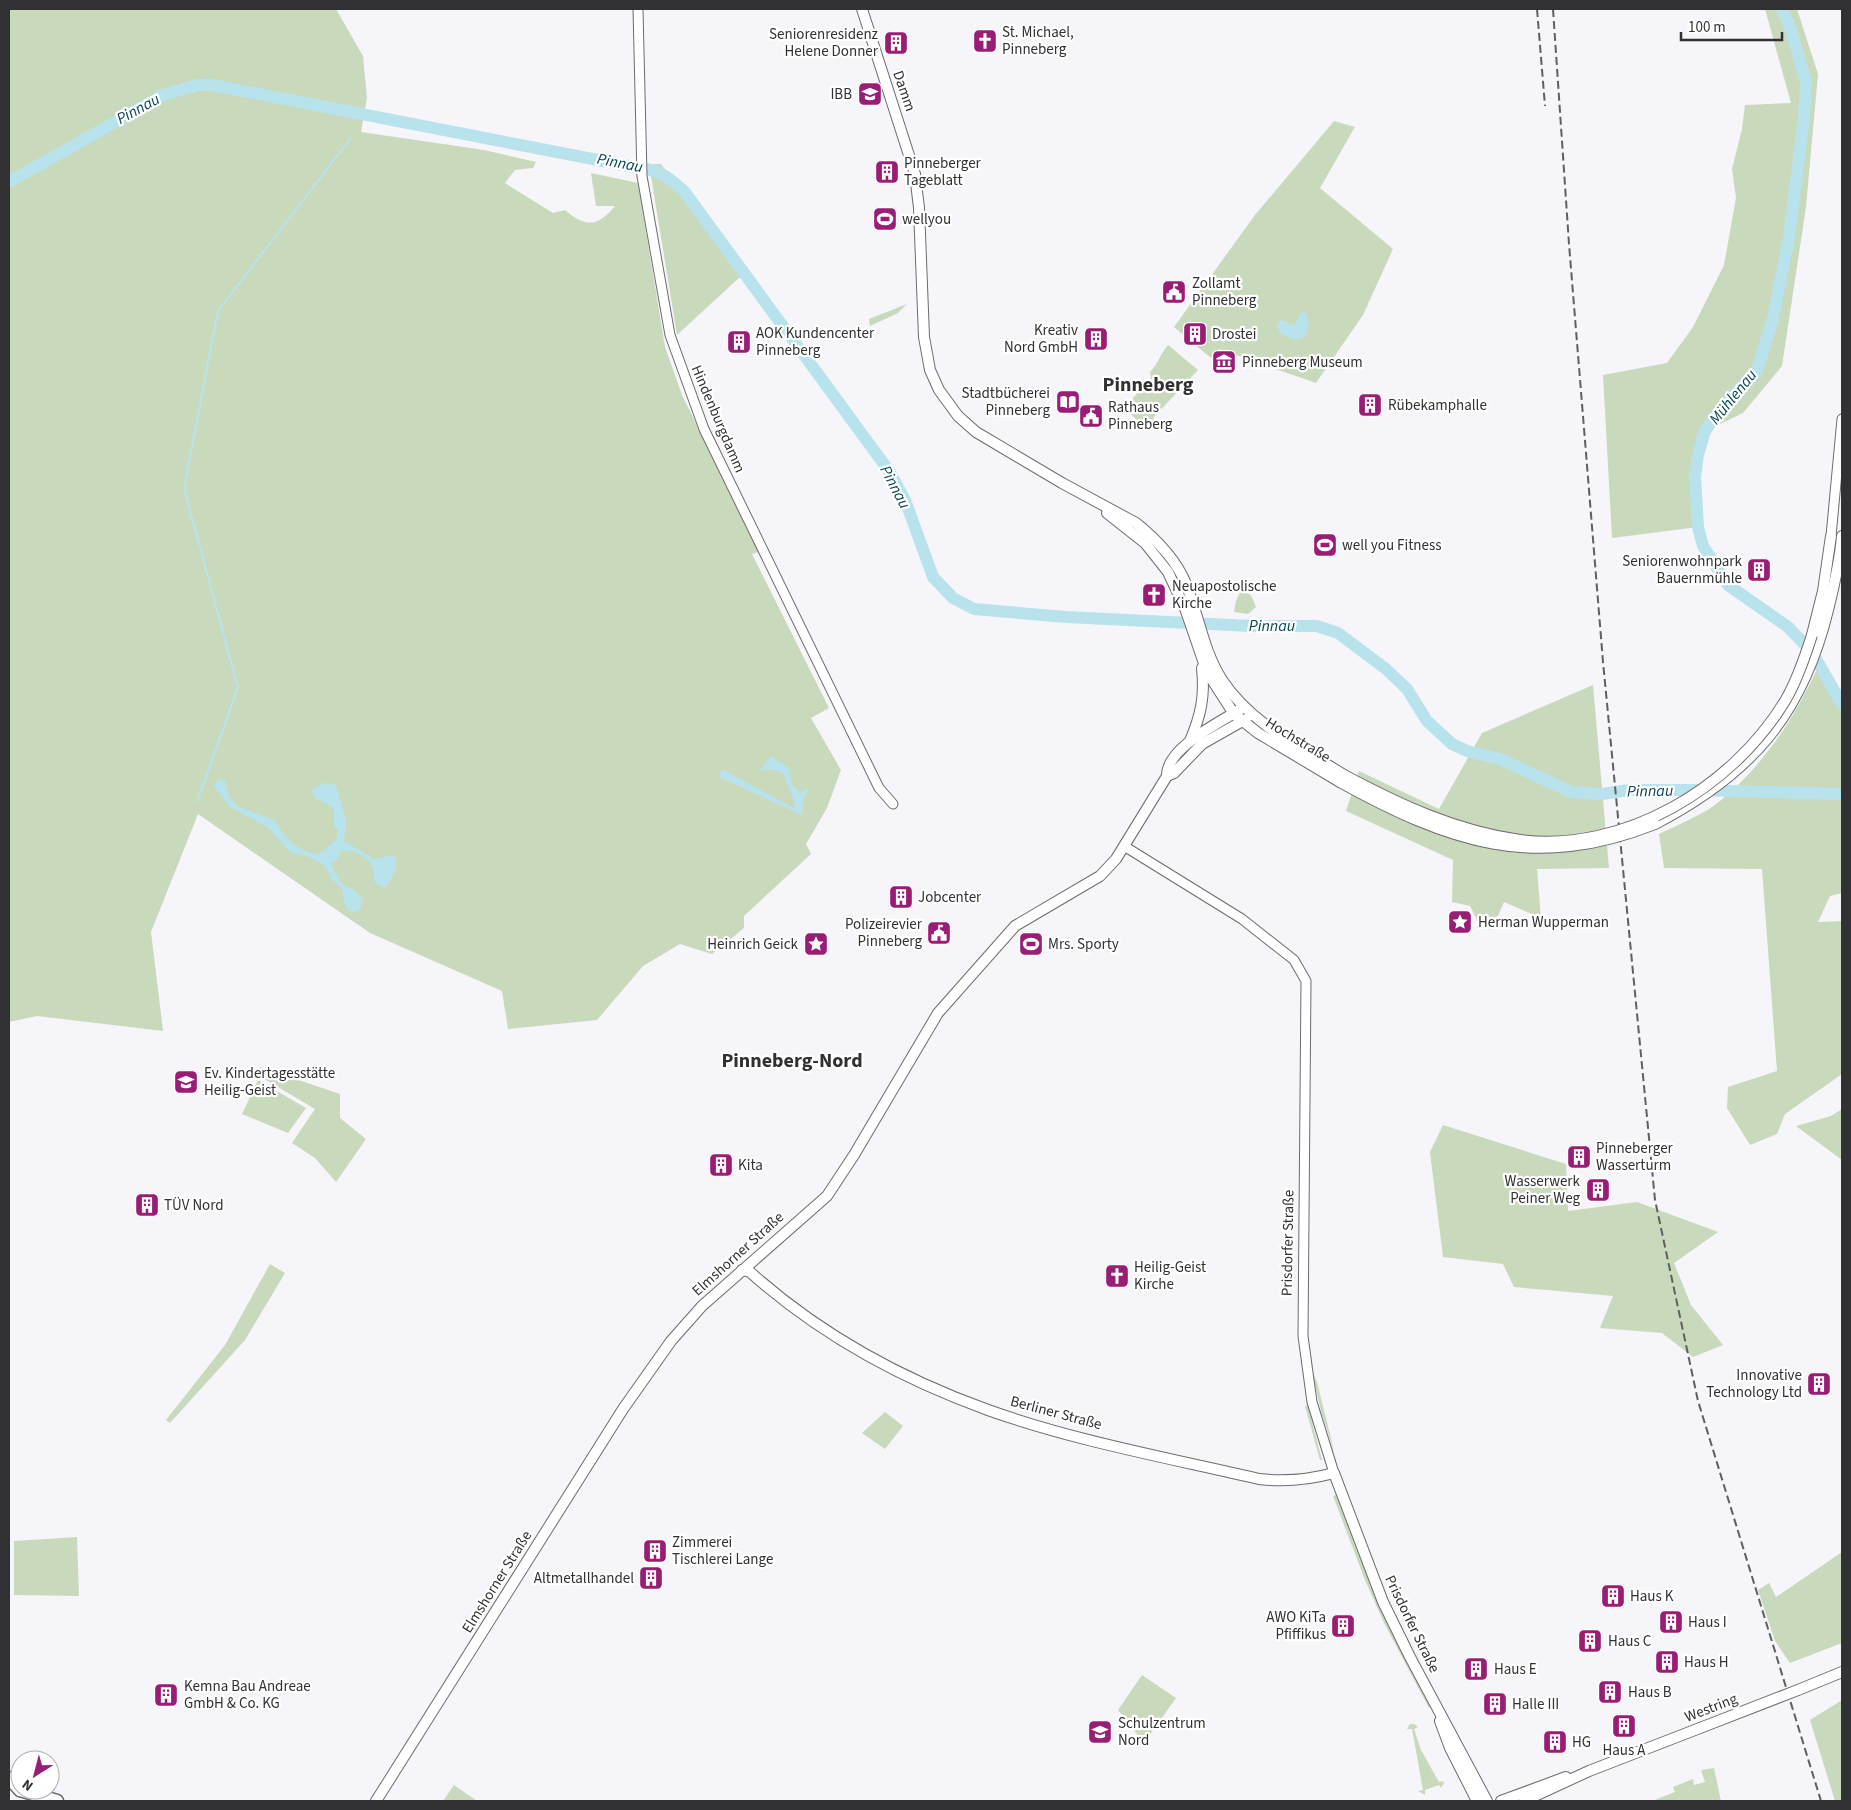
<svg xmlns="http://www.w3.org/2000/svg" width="1851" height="1810" font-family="'Source Sans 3',sans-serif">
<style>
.green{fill:#c9d9bc}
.water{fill:#b9e3ec}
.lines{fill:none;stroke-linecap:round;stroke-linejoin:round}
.stream{stroke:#b9e3ec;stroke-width:2}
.river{stroke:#b9e3ec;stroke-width:12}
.tertiary-casing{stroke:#6c6c70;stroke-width:11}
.secondary-casing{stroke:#6c6c70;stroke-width:12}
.primary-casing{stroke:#6c6c70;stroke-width:12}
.motorway-casing{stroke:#6c6c70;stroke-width:15}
.tertiary{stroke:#fff;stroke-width:9}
.secondary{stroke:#fff;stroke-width:10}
.primary{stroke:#fff;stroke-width:10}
.motorway{stroke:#fff;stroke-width:12}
.rail{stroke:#5f5f62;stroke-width:2;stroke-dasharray:8 4;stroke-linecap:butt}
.secondary-bridge-casing{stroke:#6c6c70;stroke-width:12;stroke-linecap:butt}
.primary-bridge-casing{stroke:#6c6c70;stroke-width:12;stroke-linecap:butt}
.secondary-bridge{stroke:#fff;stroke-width:10}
.primary-bridge{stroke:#fff;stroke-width:10}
.labels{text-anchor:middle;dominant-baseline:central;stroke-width:4.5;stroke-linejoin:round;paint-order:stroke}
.poi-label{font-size:15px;fill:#313133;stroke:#fff;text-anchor:start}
.street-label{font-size:15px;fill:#313133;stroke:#fff}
.water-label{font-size:16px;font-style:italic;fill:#074550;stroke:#fff}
.district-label{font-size:20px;font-weight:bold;fill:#313133;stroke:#fff}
</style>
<rect width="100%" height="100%" fill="#f6f5fa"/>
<g class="green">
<path d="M 9,9 L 336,9 L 363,56 L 367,98 L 361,132 L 484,150 L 536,162 L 533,168 L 515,170 L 505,183 L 553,213 L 565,210 C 585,227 597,228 615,206 L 596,206 L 591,173 L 638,183 L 665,347 L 682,395 L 759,552 L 752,554 L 829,708 L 811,718 L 841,770 L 827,808 L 806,844 L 811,854 L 744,916 L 744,928 L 712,954 L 680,944 L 643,966 L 597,1020 L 508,1029 L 502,991 L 370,933 L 198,814 L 151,932 L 163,1031 L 37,1016 L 9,1022 Z"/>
<path d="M 1765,9 L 1797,9 L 1818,74 L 1806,207 L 1782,366 L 1743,413 L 1705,431 L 1698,473 L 1698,527 L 1612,538 L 1603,375 L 1667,363 L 1693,327 L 1724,265 L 1736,198 L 1732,169 L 1742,129 L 1745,105 L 1791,103 Z"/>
<path d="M 1334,121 L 1355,127 L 1320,188 L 1393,249 L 1363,315 L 1316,383 L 1219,349 L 1211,358 L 1174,327 L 1255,215 Z"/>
<path d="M 649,164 L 661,164 L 741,276 L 677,335 Z"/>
<path d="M 907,304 L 898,313 L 870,326 L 869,319 Z"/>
<path d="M 1168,345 L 1198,370 L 1153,418 L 1155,420 L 1147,429 L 1124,408 L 1151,378 L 1150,372 C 1159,363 1160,354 1168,345 Z"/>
<path d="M 1241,590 L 1251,595 L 1256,607 L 1248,614 L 1234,612 L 1236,601 Z"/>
<path d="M 1819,665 L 1842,704 L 1842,893 L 1830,896 L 1818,922 L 1842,921 L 1842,1074 L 1785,1114 L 1777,1134 L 1750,1145 L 1727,1108 L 1728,1087 L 1777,1071 L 1762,869 L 1664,868 L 1659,834 C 1677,825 1705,814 1720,801 C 1765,764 1795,717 1819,665 Z"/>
<path d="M 1593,685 L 1609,868 L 1537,869 L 1541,918 L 1504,902 L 1492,930 L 1479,924 L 1470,906 L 1452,902 L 1453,860 L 1346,811 L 1359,771 L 1439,809 L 1482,733 Z"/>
<circle cx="1459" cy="923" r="8"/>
<path d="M 260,1067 L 340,1094 L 340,1118 L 366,1139 L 336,1182 L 315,1158 L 292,1143 L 315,1109 L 256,1074 Z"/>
<path d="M 258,1080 L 306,1108 L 288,1133 L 242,1114 Z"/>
<path d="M 1842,1109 L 1842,1160 L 1796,1126 L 1831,1116 Z"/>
<path d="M 1443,1125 L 1566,1164 L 1568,1211 L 1637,1202 L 1718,1232 L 1674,1263 L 1691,1305 L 1723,1345 L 1693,1357 L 1662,1333 L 1600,1328 L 1613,1296 L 1514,1287 L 1503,1264 L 1443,1257 L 1430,1152 Z"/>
<path d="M 270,1264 L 285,1273 L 245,1340 L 170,1423 L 166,1420 L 225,1345 Z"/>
<path d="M 1311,1368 L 1317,1382 L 1335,1455 L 1321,1411 Z"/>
<path d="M 1305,1406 L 1308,1406 L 1322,1460 L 1320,1460 Z"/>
<path d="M 885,1412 L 903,1426 L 885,1449 L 862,1433 Z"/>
<path d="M 1336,1495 L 1380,1603 L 1431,1707 L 1429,1708 L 1385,1625 L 1365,1580 L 1333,1496 Z"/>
<path d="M 77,1537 L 79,1596 L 14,1595 L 14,1541 Z"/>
<path d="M 1842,1552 L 1842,1643 L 1790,1663 L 1775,1641 L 1758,1590 L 1769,1583 L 1776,1597 Z"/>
<path d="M 1142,1675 L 1176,1698 L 1144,1743 L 1118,1710 Z"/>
<path d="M 1842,1700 L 1842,1801 L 1835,1801 L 1810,1720 Z"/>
<path d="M 1410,1724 L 1414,1724 L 1418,1727 L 1414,1729 L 1421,1750 L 1439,1782 L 1443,1781 L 1444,1783 L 1441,1788 L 1439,1785 L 1425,1790 L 1425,1795 L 1418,1791 L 1423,1790 L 1412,1729 L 1407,1729 Z"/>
<path d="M 1714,1768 L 1721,1801 L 1652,1801 L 1675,1792 L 1673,1787 L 1693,1779 L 1694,1785 L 1705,1782 L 1701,1770 Z"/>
<path d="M 454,1785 L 477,1801 L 443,1801 Z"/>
</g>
<g class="water">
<path d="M 1305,311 L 1309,322 L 1305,337 L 1294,340 L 1280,333 L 1277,325 L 1281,320 L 1294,325 L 1300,314 Z"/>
<path d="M 771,756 L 789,768 L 792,785 L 800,793 L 810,787 L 804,798 L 801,815 L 719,777 L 722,769 L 795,809 C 796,798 787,787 784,774 L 771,769 L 760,771 Z"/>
<path d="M 219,779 L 225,781 L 229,797 L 238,807 L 275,820 C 285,838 297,852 319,854 L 337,839 L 338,830 L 334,826 L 334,808 L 314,797 L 312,790 L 322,783 L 336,785 L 346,821 L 344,841 L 374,859 L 392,855 L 395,857 C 400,865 391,880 386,887 C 382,887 377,886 375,882 C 373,878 375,874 374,870 C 371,859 351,847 341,852 L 337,860 L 331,863 L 334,871 L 344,886 L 355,890 L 362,899 L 361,909 L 354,912 L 349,911 L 345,905 L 342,888 L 331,879 L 331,875 L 323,865 L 309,857 L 290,852 L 268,827 L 230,807 L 214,786 Z"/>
</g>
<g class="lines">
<path class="stream" d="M 197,802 L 238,688 L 184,488 L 218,311 L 351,138"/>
<g class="river">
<path d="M 1782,9 L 1790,27 L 1806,82 L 1804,118 L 1789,238 L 1773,318 L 1757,371 L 1723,406 L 1705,431 L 1698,455 L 1695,477 L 1698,527 L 1703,546 L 1728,585 L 1788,627 L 1812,652 L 1842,704"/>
<path d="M 9,182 L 163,95 L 197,85 L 212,85 L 634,167 C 659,170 665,174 684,191 L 889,471 L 905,500 L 933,577 L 953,598 L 974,609 L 1066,617 L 1251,626 L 1317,626 L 1338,633 L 1386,669 L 1407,689 L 1427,721 L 1452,744 L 1467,751 L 1500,759 L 1571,792 L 1602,794 L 1629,790 L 1694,790 L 1842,794"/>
</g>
<defs>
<g id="tertiary">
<path d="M 638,9 L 642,176 L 670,335 L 704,429 L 879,788 L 893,804"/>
<path d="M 1831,536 L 1842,419"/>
<path d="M 1124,846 L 1242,919 L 1294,960 L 1306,981 L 1303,1336 L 1312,1402 L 1334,1473"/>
</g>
<g id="secondary">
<path d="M 862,9 L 915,174 L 919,208 L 924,337 L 930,370 L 939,390 L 958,416 L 976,432 L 1062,483 L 1136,523 C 1157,540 1176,559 1186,584 C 1199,616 1203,650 1222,680 C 1251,724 1301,748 1344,775"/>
<path d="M 1107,513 L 1145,543 L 1168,572 L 1186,611 L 1207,672 L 1234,714 L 1258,733 L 1340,782"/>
<path d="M 1812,635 L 1823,591 L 1831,536"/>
<path d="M 1190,741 C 1201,715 1205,696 1202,668"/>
<path d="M 1167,776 L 1174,773 L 1202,744 L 1246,719"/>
<path d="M 1655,824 C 1751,774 1802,716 1828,610 C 1834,586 1840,561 1842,536"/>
<path d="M 742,1270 L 750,1272 C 818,1333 902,1379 988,1410 C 1075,1441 1169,1458 1259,1479 C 1285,1482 1308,1480 1334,1473 L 1383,1602 L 1410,1657 L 1487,1801"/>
<path d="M 1440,1721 L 1450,1748 L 1477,1801"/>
<path d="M 376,1801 L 623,1409 L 671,1341 L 702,1306 L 827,1196 L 854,1155 L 938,1013 L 1015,926 L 1100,876 L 1116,859 L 1167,776 C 1166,747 1223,721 1244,707"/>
</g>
<g id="primary">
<path d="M 1798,1690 L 1842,1672"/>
<path d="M 1501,1801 L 1566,1777"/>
<path d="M 1524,1801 L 1589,1771 L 1700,1728"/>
</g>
<g id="motorway">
<path d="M 9,1778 L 20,1790"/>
<path d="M 20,1790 L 57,1801"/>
</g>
</defs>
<use href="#tertiary" class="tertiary-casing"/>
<use href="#secondary" class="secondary-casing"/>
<use href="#primary" class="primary-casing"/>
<use href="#motorway" class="motorway-casing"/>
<use href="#tertiary" class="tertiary"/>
<use href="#secondary" class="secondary"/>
<use href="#primary" class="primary"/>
<use href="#motorway" class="motorway"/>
<g class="rail">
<path d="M 1537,9 L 1545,106"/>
<path d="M 1553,9 L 1569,244 L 1603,662 L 1655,1200 L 1698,1401 L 1821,1801"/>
</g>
<defs>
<g id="secondary-bridge">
<path d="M 1344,775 C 1400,805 1456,831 1520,840 C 1624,853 1732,788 1785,701 C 1797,681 1805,657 1812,635"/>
<path d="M 1340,782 C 1449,842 1534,872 1655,824"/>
</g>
<path id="primary-bridge" d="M 1700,1728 L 1798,1690"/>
</defs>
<use href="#secondary-bridge" class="secondary-bridge-casing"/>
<use href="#primary-bridge" class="primary-bridge-casing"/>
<use href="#secondary-bridge" class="secondary-bridge"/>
<use href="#primary-bridge" class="primary-bridge"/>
</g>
<defs>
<symbol id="church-square" viewBox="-11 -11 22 22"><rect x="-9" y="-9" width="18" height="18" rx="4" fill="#991d75" stroke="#fff"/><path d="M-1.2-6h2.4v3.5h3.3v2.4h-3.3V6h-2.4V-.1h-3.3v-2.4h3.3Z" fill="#fff"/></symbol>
<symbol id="building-square" viewBox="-11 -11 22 22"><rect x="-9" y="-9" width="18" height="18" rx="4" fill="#991d75" stroke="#fff"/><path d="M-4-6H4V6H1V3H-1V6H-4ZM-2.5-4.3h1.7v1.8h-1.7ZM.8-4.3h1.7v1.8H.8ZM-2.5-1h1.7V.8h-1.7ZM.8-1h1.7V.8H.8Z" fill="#fff"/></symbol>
<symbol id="school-square" viewBox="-11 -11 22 22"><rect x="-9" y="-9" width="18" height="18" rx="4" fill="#991d75" stroke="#fff"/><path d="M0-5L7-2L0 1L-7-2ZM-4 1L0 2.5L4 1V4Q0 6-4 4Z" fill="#fff"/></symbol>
<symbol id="stadium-square" viewBox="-11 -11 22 22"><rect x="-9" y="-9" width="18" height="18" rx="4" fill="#991d75" stroke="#fff"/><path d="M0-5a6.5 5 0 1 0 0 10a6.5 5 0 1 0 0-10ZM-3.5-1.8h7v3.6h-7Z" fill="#fff"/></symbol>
<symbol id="civic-square" viewBox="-11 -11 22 22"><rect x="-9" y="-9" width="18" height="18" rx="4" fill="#991d75" stroke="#fff"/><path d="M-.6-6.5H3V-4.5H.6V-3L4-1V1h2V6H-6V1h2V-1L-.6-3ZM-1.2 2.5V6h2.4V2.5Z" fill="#fff"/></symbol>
<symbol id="museum-square" viewBox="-11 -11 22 22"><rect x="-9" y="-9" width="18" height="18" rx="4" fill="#991d75" stroke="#fff"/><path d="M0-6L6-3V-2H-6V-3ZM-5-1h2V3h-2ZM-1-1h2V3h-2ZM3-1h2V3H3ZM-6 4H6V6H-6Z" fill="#fff"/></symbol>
<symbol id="library-square" viewBox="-11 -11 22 22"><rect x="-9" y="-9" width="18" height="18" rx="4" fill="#991d75" stroke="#fff"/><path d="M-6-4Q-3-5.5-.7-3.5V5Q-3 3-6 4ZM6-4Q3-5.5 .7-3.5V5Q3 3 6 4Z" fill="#fff"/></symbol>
<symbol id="sight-square" viewBox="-11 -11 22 22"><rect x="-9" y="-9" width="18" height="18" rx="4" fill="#991d75" stroke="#fff"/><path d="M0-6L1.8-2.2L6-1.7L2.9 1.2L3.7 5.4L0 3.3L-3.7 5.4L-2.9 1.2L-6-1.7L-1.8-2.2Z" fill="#fff"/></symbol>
</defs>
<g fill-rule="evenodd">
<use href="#church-square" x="971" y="27" width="28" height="28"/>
<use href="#building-square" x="882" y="29" width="28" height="28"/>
<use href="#school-square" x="856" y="80" width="28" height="28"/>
<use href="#building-square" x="873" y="158" width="28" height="28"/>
<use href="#stadium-square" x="871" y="205" width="28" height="28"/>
<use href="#civic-square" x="1160" y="278" width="28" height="28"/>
<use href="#building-square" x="1181" y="320" width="28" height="28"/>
<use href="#building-square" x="1082" y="325" width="28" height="28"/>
<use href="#building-square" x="725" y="328" width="28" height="28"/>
<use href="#museum-square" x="1210" y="348" width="28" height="28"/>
<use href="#library-square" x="1054" y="388" width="28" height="28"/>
<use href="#building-square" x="1356" y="391" width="28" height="28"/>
<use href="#civic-square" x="1077" y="402" width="28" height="28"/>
<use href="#stadium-square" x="1311" y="531" width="28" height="28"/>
<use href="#building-square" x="1745" y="556" width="28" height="28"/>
<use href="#church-square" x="1140" y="581" width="28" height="28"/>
<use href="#building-square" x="887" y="883" width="28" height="28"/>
<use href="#sight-square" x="1446" y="908" width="28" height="28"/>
<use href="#civic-square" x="925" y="919" width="28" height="28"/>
<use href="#sight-square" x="802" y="930" width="28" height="28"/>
<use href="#stadium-square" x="1017" y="930" width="28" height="28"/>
<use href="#school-square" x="172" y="1068" width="28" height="28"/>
<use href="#building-square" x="1565" y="1143" width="28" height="28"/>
<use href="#building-square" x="707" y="1151" width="28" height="28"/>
<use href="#building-square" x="1584" y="1176" width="28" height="28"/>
<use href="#building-square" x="133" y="1191" width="28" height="28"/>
<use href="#church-square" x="1103" y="1262" width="28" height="28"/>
<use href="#building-square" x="1805" y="1370" width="28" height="28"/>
<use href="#building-square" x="641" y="1537" width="28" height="28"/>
<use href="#building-square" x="637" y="1564" width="28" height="28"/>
<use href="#building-square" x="1599" y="1582" width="28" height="28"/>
<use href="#building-square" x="1657" y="1608" width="28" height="28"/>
<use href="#building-square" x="1329" y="1612" width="28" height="28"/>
<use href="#building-square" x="1576" y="1627" width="28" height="28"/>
<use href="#building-square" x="1653" y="1648" width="28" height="28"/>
<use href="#building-square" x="1462" y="1655" width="28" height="28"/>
<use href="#building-square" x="1596" y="1678" width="28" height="28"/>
<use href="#building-square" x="152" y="1681" width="28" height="28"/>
<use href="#building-square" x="1481" y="1690" width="28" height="28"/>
<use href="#building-square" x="1610" y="1712" width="28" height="28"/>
<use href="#school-square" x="1086" y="1718" width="28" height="28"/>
<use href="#building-square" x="1541" y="1728" width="28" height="28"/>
</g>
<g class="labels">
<g class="poi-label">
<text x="1002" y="32">St. Michael,<tspan x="1002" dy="17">Pinneberg</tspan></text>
<text x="878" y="34" text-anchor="end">Seniorenresidenz<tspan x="878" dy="17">Helene Donner</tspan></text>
<text x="852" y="94" text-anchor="end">IBB</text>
<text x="904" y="163">Pinneberger<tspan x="904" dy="17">Tageblatt</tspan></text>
<text x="902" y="219">wellyou</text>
<text x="1192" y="283">Zollamt<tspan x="1192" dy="17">Pinneberg</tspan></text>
<text x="1078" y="330" text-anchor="end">Kreativ<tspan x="1078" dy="17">Nord GmbH</tspan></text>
<text x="756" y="333">AOK Kundencenter<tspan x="756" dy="17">Pinneberg</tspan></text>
<text x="1212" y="334">Drostei</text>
<text x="1242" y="362">Pinneberg Museum</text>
<text x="1050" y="393" text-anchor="end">Stadtbücherei<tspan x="1050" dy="17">Pinneberg</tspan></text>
<text x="1388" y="405">Rübekamphalle</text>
<text x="1108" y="407">Rathaus<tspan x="1108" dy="17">Pinneberg</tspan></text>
<text x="1342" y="545">well you Fitness</text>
<text x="1742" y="561" text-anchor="end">Seniorenwohnpark<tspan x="1742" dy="17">Bauernmühle</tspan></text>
<text x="1172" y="586">Neuapostolische<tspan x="1172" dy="17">Kirche</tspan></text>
<text x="918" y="897">Jobcenter</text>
<text x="1478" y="922">Herman Wupperman</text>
<text x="922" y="924" text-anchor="end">Polizeirevier<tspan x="922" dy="17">Pinneberg</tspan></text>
<text x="798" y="944" text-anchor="end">Heinrich Geick</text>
<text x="1048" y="944">Mrs. Sporty</text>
<text x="204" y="1073">Ev. Kindertagesstätte<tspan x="204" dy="17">Heilig-Geist</tspan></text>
<text x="1596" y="1148">Pinneberger<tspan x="1596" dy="17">Wasserturm</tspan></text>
<text x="738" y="1165">Kita</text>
<text x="1580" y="1181" text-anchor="end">Wasserwerk<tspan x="1580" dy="17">Peiner Weg</tspan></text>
<text x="164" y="1205">TÜV Nord</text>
<text x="1134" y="1267">Heilig-Geist<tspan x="1134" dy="17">Kirche</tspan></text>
<text x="1802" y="1375" text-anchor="end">Innovative<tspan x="1802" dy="17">Technology Ltd</tspan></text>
<text x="672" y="1542">Zimmerei<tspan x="672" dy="17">Tischlerei Lange</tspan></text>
<text x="634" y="1578" text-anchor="end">Altmetallhandel</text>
<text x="1630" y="1596">Haus K</text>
<text x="1326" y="1617" text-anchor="end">AWO KiTa<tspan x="1326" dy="17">Pfiffikus</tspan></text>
<text x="1688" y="1622">Haus I</text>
<text x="1608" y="1641">Haus C</text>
<text x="1684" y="1662">Haus H</text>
<text x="1494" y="1669">Haus E</text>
<text x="184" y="1686">Kemna Bau Andreae<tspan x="184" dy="17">GmbH &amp; Co. KG</tspan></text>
<text x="1628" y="1692">Haus B</text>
<text x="1512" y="1704">Halle III</text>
<text x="1118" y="1723">Schulzentrum<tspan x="1118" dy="17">Nord</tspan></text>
<text x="1572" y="1742">HG</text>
<text x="1624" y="1750" text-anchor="middle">Haus A</text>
</g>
<g class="street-label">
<text transform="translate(904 91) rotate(71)">Damm</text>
<text transform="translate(718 419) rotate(67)">Hindenburgdamm</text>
<text transform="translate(1298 740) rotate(31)">Hochstraße</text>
<text transform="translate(1288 1243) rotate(-89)">Prisdorfer Straße</text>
<text transform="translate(738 1254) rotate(-42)">Elmshorner Straße</text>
<text transform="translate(1056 1413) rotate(15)">Berliner Straße</text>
<text transform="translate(497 1582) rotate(-58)">Elmshorner Straße</text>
<text transform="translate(1412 1624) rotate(64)">Prisdorfer Straße</text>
<text transform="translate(1711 1708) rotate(-21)">Westring</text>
</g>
<g class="water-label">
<text transform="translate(138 109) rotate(-29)">Pinnau</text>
<text transform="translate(620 163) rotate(11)">Pinnau</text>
<text transform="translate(1733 397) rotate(-51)">Mühlenau</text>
<text transform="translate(895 487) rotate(62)">Pinnau</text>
<text x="1272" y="626">Pinnau</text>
<text transform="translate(1650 791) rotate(-1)">Pinnau</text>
</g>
<g class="district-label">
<text x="1148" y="385">Pinneberg</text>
<text x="792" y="1061">Pinneberg-Nord</text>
</g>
</g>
<rect width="1851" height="1810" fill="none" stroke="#313133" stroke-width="20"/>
<g transform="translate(35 1775) rotate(216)"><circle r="24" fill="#ffffff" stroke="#adadad"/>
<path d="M0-4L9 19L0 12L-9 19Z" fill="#991d75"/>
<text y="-8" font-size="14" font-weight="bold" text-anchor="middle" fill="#313133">N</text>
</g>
<path d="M1681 32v8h101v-8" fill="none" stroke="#313133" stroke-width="2.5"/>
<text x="1688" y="32" font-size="15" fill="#313133" stroke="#ffffff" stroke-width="4" paint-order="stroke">100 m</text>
</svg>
